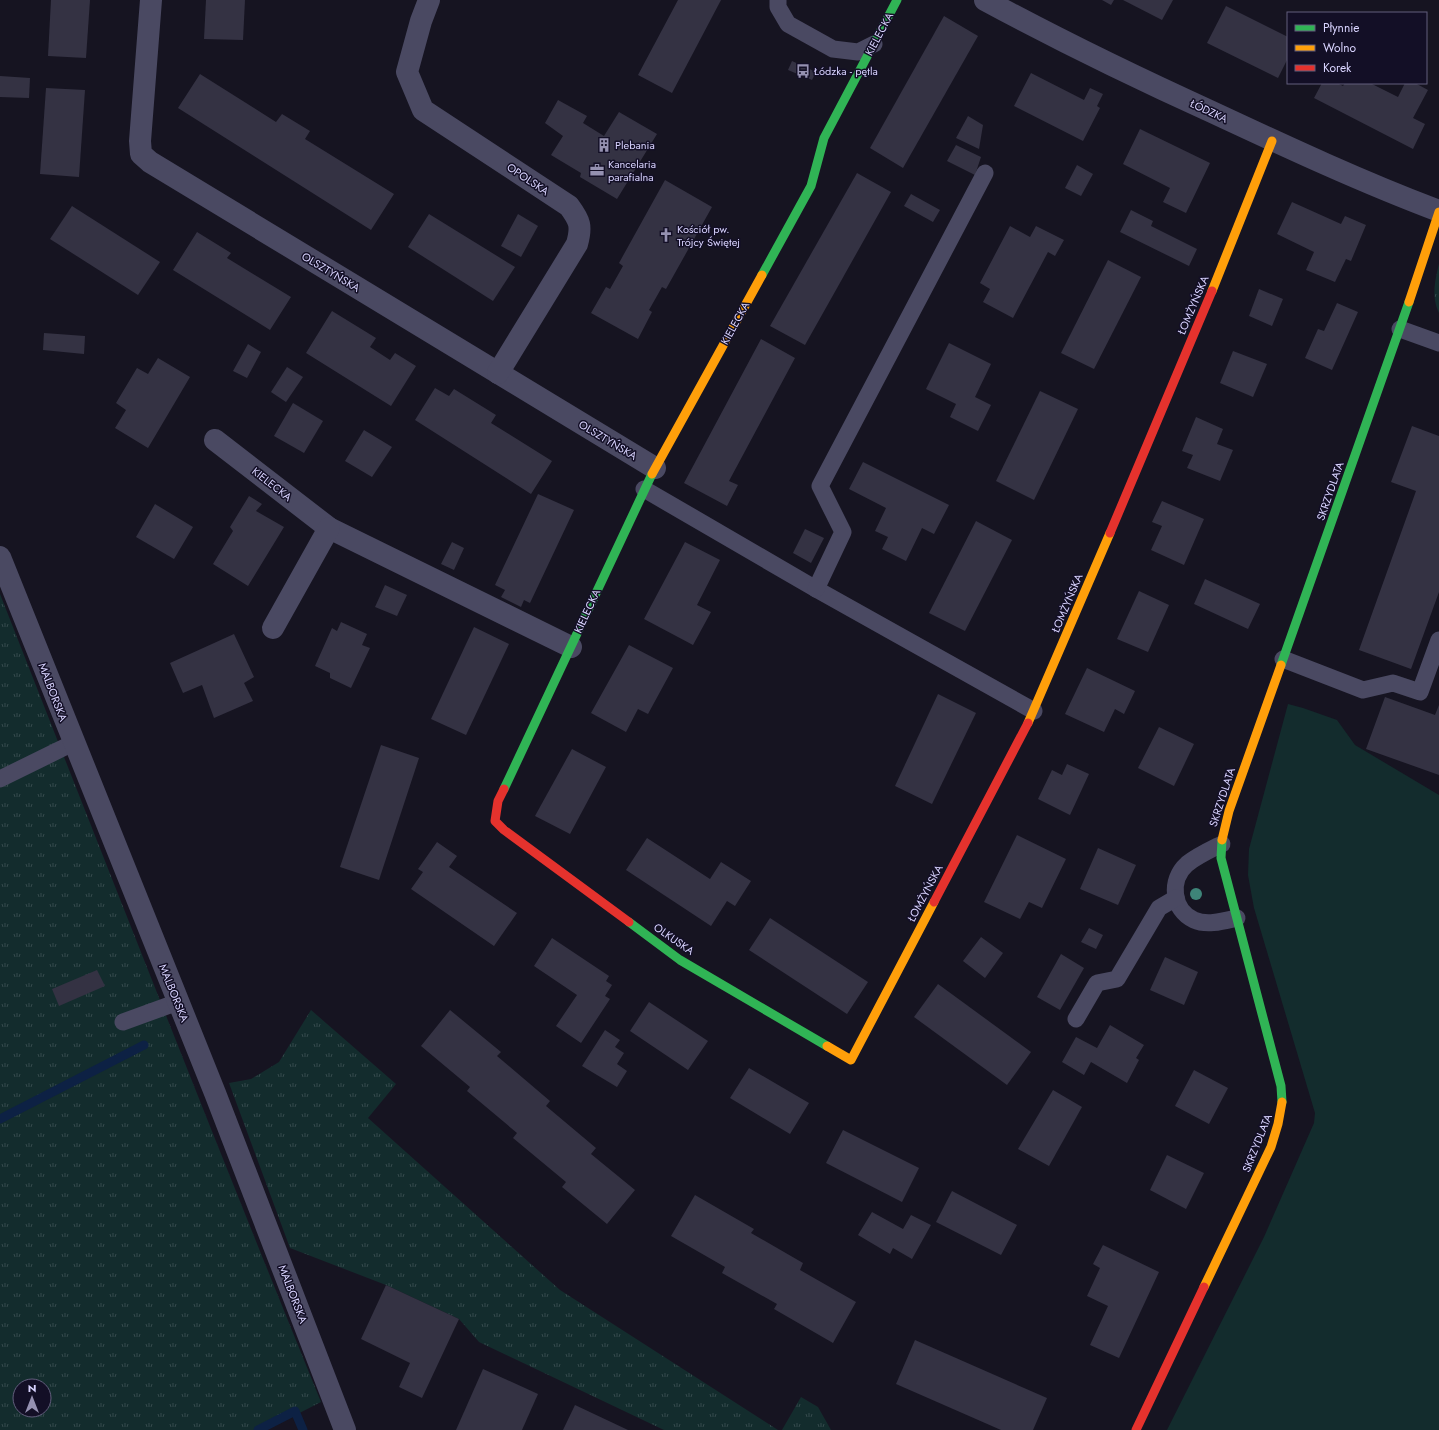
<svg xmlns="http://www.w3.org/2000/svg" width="1439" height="1430" font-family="Jost,sans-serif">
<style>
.grass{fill:url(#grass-tufts);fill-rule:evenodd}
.garden{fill:#132c2d}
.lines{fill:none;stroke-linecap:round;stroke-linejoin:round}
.stream{stroke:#0d2144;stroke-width:9}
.building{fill:#343243}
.lane{stroke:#4a4962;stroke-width:17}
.street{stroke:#4a4962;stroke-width:22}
.fast{stroke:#30b455;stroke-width:9}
.slow{stroke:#ff9f0a;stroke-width:9}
.jam{stroke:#e5322d;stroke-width:9}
.tree{fill:#3e8478}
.labels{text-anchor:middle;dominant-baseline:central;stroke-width:3;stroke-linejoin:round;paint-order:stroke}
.street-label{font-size:11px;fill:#d9d4ff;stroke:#130f26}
.poi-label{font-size:11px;fill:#d9d4ff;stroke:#130f26;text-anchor:start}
</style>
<defs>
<pattern id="grass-tufts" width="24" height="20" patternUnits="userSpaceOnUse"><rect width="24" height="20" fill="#132c2d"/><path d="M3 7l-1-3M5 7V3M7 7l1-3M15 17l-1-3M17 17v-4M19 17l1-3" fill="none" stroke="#354a4c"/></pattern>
</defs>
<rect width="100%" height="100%" fill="#161421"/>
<g class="grass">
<path d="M 1439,264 L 1439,313 C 1431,297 1435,280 1439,264 Z"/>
<path d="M 0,594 C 106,864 212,1134 321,1402 L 266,1430 L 0,1430 ZM 20,1386 L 44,1386 L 44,1410 L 20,1410 Z"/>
<path d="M 311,1010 L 396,1084 L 368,1118 L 560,1290 L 778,1430 L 664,1430 L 479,1342 L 459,1319 L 386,1285 L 290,1248 L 229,1083 L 251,1079 L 279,1062 Z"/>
<path d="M 801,1397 L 818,1407 L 831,1430 L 782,1430 Z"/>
</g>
<path class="garden" d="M 1288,704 L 1303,708 L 1337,720 L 1355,745 L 1439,795 L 1439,1430 L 1167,1430 L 1264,1237 L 1314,1123 L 1315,1113 L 1254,908 L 1248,875 L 1249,849 Z"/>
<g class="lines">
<g class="stream">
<path d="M 0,1119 L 144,1045"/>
<path d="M 258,1430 L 295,1411 L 303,1430"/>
</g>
</g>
<g class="building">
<path d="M 51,0 L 90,0 L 86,58 L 48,56 Z"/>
<path d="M 206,0 L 245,0 L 243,40 L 204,39 Z"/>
<path d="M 678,0 L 721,0 L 672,93 L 638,75 Z"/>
<path d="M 1102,0 L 1114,0 L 1111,5 Z"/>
<path d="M 1123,0 L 1173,0 L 1162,20 Z"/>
<path d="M 1226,6 L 1288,37 L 1288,58 L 1278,78 L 1207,43 Z"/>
<path d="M 944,16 L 978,36 L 903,168 L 870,148 Z"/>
<path d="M 792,61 L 816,72 L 812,80 L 788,70 Z"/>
<path d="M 1031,73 L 1084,100 L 1090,88 L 1103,94 L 1097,106 L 1100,108 L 1083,141 L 1014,106 Z"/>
<path d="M 200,74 L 276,122 L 282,114 L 310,131 L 305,139 L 394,194 L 371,230 L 178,108 Z"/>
<path d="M 0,76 L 30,78 L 29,98 L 0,97 Z"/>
<path d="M 1322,83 L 1337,83 L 1343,86 L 1345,83 L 1370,83 L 1398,97 L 1405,83 L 1415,83 L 1428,90 L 1413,118 L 1425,124 L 1413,149 L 1314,98 Z"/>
<path d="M 46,88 L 85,90 L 79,177 L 40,174 Z"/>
<path d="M 558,100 L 587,116 L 583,123 L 604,136 L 619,112 L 657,134 L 617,199 L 580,177 L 581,173 L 551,155 L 563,136 L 545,123 Z"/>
<path d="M 968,116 L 983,125 L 979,149 L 956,138 Z"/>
<path d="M 1140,129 L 1210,163 L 1186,213 L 1163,202 L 1170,188 L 1123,164 Z"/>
<path d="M 956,145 L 981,157 L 975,175 L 947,161 Z"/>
<path d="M 1077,165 L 1093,174 L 1081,196 L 1065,188 Z"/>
<path d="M 857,173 L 891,192 L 805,345 L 770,326 Z"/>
<path d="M 665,180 L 712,207 L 666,289 L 662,287 L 649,310 L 652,312 L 638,339 L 591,313 L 606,287 L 610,289 L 623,266 L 619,263 Z"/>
<path d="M 911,194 L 940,210 L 933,222 L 904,206 Z"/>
<path d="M 1292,202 L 1341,224 L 1345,216 L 1366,225 L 1351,261 L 1346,259 L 1335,282 L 1306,270 L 1314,252 L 1277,234 Z"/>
<path d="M 72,206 L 160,262 L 138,295 L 50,239 Z"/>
<path d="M 1131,210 L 1153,221 L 1151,226 L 1197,249 L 1189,266 L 1120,232 Z"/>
<path d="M 429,214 L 515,267 L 493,301 L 408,247 Z"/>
<path d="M 518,214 L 538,226 L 521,257 L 501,246 Z"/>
<path d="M 1010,226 L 1030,237 L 1036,226 L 1064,240 L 1055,256 L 1048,252 L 1013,318 L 983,302 L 990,289 L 980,283 Z"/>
<path d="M 197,232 L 231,253 L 227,258 L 291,297 L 270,330 L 173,270 Z"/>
<path d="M 1108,260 L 1141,277 L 1094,369 L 1061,353 Z"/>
<path d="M 1259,289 L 1283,299 L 1272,326 L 1249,316 Z"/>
<path d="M 1337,303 L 1358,312 L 1332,370 L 1305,358 L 1318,329 L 1324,331 Z"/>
<path d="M 332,311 L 376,338 L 370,347 L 390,360 L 395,353 L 416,366 L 391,406 L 306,353 Z"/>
<path d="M 44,333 L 85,336 L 84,354 L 43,350 Z"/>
<path d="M 761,339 L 795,358 L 729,481 L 738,485 L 727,506 L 684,483 Z"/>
<path d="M 949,343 L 991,364 L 975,397 L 991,405 L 978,431 L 950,417 L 956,404 L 926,389 Z"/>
<path d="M 248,344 L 261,352 L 247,378 L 233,371 Z"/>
<path d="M 1233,351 L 1267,364 L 1253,397 L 1220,383 Z"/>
<path d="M 158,358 L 190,377 L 148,448 L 115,428 L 126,410 L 116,403 L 137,368 L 148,374 Z"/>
<path d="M 287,367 L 303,377 L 286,402 L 271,392 Z"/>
<path d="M 435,388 L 449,396 L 454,389 L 496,415 L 491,423 L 552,461 L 531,494 L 415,420 Z"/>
<path d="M 1040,391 L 1078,409 L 1034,500 L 996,481 Z"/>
<path d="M 293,403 L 323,421 L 304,453 L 274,436 Z"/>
<path d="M 1196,417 L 1223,429 L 1217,444 L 1233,450 L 1220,481 L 1187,468 L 1193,455 L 1182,451 Z"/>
<path d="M 1412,426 L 1439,436 L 1439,592 L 1411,669 L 1359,650 L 1416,491 L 1391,482 Z"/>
<path d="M 364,430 L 392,447 L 372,477 L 345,461 Z"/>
<path d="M 863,462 L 949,505 L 934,534 L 922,528 L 906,561 L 882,549 L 888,537 L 875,531 L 886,508 L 849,489 Z"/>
<path d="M 538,494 L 574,510 L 530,603 L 524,600 L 521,607 L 501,597 L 505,590 L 495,585 Z"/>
<path d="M 249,496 L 262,504 L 256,511 L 284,527 L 248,586 L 213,564 L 233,531 L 230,527 Z"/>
<path d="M 1162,501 L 1204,519 L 1184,565 L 1151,550 L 1162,526 L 1152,522 Z"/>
<path d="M 155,504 L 193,527 L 174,559 L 136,537 Z"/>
<path d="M 976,521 L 1012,540 L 965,631 L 929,613 Z"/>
<path d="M 805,529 L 824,538 L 811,563 L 793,553 Z"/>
<path d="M 452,542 L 464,548 L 454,570 L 441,564 Z"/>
<path d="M 685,542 L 720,560 L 697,605 L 711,612 L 693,645 L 644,619 Z"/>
<path d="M 1205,579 L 1260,604 L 1248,629 L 1194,604 Z"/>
<path d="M 385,585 L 407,595 L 397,616 L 375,607 Z"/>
<path d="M 1139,591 L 1169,605 L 1148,652 L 1117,639 Z"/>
<path d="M 341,622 L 367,634 L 362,645 L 370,648 L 351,688 L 330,678 L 330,673 L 315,666 L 332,628 L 337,631 Z"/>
<path d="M 474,627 L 509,644 L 466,735 L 431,719 Z"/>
<path d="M 234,634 L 254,677 L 244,683 L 253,701 L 214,718 L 202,685 L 183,693 L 170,663 Z"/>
<path d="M 629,645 L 673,668 L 648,714 L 638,709 L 626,732 L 591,713 Z"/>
<path d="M 1087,668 L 1135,691 L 1124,714 L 1115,709 L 1104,732 L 1065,714 Z"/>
<path d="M 938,694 L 976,713 L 932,804 L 895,786 Z"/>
<path d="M 1385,697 L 1435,715 L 1439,705 L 1439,775 L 1366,749 Z"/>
<path d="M 1159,727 L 1194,744 L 1174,786 L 1138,768 Z"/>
<path d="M 381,745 L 419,758 L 379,880 L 340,867 Z"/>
<path d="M 572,749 L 606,767 L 570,834 L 535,816 Z"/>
<path d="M 1067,764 L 1089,774 L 1070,815 L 1038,799 L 1052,770 L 1062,775 Z"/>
<path d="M 1017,835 L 1066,859 L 1042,908 L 1029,902 L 1020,919 L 984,902 Z"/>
<path d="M 647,838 L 710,879 L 721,862 L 751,881 L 735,906 L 727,901 L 711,926 L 626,870 Z"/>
<path d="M 437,842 L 457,856 L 449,867 L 517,913 L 494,946 L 411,889 L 423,872 L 418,869 Z"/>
<path d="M 1098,848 L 1136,865 L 1118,905 L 1080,889 Z"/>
<path d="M 770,918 L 868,982 L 847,1014 L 749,950 Z"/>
<path d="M 1089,928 L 1103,935 L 1096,949 L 1081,942 Z"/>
<path d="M 981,937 L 1003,953 L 985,978 L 963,961 Z"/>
<path d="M 552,938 L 609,976 L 606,981 L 612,985 L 605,996 L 610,999 L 581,1043 L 556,1026 L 577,995 L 534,966 Z"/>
<path d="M 1061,954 L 1084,968 L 1060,1010 L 1037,997 Z"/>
<path d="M 1165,957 L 1198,972 L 1184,1005 L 1150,990 Z"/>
<path d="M 97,970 L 105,986 L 59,1006 L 52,989 Z"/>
<path d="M 938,984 L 1031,1052 L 1007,1085 L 914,1017 Z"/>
<path d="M 649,1002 L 708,1041 L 688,1070 L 630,1031 Z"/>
<path d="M 450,1010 L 501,1052 L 497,1056 L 550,1101 L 546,1106 L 596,1148 L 591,1154 L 635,1190 L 607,1224 L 562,1187 L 566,1182 L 513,1138 L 517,1133 L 467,1091 L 470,1087 L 421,1046 Z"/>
<path d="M 1110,1025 L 1144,1045 L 1136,1058 L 1139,1060 L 1127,1083 L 1091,1062 L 1084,1075 L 1062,1062 L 1076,1037 L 1097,1048 Z"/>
<path d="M 605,1030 L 620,1040 L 615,1047 L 624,1053 L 617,1064 L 627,1071 L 617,1087 L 582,1066 Z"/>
<path d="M 749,1068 L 809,1103 L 790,1134 L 730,1098 Z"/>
<path d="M 1194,1070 L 1228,1088 L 1209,1124 L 1175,1106 Z"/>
<path d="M 1053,1090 L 1082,1107 L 1049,1166 L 1018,1149 Z"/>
<path d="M 843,1130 L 919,1168 L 902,1202 L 826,1163 Z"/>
<path d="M 1167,1155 L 1204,1173 L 1186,1209 L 1150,1190 Z"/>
<path d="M 952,1191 L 1017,1225 L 1001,1255 L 936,1222 Z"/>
<path d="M 695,1195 L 754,1229 L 751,1233 L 803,1263 L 800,1270 L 856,1302 L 833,1343 L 774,1309 L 777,1304 L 722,1273 L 725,1267 L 671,1236 Z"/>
<path d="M 872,1212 L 903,1229 L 911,1215 L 931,1225 L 912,1259 L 893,1248 L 890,1254 L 858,1235 Z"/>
<path d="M 1103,1245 L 1159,1272 L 1119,1358 L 1090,1345 L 1108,1306 L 1087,1296 L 1100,1268 L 1093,1264 Z"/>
<path d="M 386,1285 L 459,1319 L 422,1398 L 399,1387 L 410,1363 L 361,1339 Z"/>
<path d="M 915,1340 L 1047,1398 L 1033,1430 L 1001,1430 L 896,1384 Z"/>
<path d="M 483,1369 L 538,1394 L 522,1430 L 456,1430 Z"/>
<path d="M 575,1405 L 628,1430 L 563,1430 Z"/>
</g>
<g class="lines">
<g class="lane">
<path d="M 778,0 L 778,7 L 788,24 L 833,49 L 858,52 L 874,44"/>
<path d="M 1400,329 L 1439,343"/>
<path d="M 644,489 L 816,589 L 1034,711"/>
<path d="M 816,589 L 843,532 L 820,486 L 985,173"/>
<path d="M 1283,659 L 1363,690 L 1393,683 L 1420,692 L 1439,640"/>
<path d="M 0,779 L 73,743"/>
<path d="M 1222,844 C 1210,850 1197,856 1187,864 C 1169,880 1172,910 1194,920 C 1207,926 1224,921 1237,918"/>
<path d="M 1076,1019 L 1097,983 L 1117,979 L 1159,908 L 1176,898"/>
<path d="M 123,1022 L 178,1002"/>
</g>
<g class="street">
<path d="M 151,0 L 140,141 L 141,154 L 150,162 L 655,468"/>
<path d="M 429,0 L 421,21 L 407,72 L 423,110 L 569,206 C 580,221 582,226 577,244 L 498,373"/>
<path d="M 985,0 C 1059,40 1135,77 1212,112 C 1287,147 1362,182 1439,211"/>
<path d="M 215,440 L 329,528 L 571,647"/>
<path d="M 0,557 L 215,1093 L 345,1430"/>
<path d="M 273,628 L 329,528"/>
</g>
<g class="fast">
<path d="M 762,275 L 811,186 L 824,138 L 897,0"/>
<path d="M 1281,665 L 1409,302"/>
<path d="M 504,789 L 652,474"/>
<path d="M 1222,840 L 1221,858 L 1281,1086 L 1282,1102"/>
<path d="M 629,922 L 680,960 L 827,1046"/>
</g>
<g class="slow">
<path d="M 1212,291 L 1272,141"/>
<path d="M 1409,302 L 1439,212"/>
<path d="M 652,474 L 762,275"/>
<path d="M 1028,723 L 1110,533"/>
<path d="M 1222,840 L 1229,811 L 1281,665"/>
<path d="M 827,1046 L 851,1060 L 934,902"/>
<path d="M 1204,1287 L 1271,1147 L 1278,1124 L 1282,1102"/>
</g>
<g class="jam">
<path d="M 1110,533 L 1212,291"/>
<path d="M 504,789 L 498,801 L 495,821 L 504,830 L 629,922"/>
<path d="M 934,902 L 1028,723"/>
<path d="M 1136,1430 L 1204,1287"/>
</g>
</g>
<circle class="tree" cx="1196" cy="894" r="6"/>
<defs>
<symbol id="bus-bare" viewBox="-9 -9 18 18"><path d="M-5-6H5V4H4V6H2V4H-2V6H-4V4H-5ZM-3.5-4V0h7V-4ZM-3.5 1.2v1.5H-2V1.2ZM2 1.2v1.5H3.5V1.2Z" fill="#9591b1" stroke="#130f26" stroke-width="2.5" paint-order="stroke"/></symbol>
<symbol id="building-bare" viewBox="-9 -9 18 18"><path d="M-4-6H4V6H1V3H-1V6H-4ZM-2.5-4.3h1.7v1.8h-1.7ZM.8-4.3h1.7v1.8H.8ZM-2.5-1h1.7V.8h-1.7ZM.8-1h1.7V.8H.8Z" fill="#9591b1" stroke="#130f26" stroke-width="2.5" paint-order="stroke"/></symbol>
<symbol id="office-bare" viewBox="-9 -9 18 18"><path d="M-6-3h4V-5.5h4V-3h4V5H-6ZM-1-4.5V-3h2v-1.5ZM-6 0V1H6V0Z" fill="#9591b1" stroke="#130f26" stroke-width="2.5" paint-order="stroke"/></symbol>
<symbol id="church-bare" viewBox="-9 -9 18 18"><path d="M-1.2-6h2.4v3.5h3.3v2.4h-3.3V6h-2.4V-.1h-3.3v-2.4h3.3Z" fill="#9591b1" stroke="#130f26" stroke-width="2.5" paint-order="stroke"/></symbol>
</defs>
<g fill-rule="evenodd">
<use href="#bus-bare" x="793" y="61" width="20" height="20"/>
<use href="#building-bare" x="594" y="135" width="20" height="20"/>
<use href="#office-bare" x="587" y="160" width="20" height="20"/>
<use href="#church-bare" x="656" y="225" width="20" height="20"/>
</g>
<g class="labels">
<g class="street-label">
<text transform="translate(879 34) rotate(-62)">KIELECKA</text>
<text transform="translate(1209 111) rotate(25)">ŁÓDZKA</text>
<text transform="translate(528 179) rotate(34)">OPOLSKA</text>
<text transform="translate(331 272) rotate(31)">OLSZTYŃSKA</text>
<text transform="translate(1193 305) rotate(-67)">ŁOMŻYŃSKA</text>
<text transform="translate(735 323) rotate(-61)">KIELECKA</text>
<text transform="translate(608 440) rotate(31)">OLSZTYŃSKA</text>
<text transform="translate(272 484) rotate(38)">KIELECKA</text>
<text transform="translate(1330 491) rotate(-71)">SKRZYDLATA</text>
<text transform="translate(1067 603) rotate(-67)">ŁOMŻYŃSKA</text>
<text transform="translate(587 611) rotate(-65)">KIELECKA</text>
<text transform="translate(53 692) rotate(69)">MALBORSKA</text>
<text transform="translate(1222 797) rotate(-72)">SKRZYDLATA</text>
<text transform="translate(925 893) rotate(-62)">ŁOMŻYŃSKA</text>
<text transform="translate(674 939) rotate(35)">OLKUSKA</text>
<text transform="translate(174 993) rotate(68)">MALBORSKA</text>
<text transform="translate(1257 1143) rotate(-68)">SKRZYDLATA</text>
<text transform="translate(293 1294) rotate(69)">MALBORSKA</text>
</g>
<g class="poi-label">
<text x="814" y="71">Łódzka - pętla</text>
<text x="615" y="145">Plebania</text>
<text x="608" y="164">Kancelaria<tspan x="608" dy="13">parafialna</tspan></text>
<text x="677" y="229">Kościół pw.<tspan x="677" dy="13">Trójcy Świętej</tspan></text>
</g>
</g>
<rect x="1287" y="12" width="140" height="72" fill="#130f26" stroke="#625e7d"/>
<rect x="1295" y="25" width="20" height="6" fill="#30b455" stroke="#625e7d"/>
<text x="1323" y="32" font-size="12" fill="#d9d4ff">Płynnie</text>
<rect x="1295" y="45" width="20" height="6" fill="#ff9f0a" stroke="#625e7d"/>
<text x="1323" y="52" font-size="12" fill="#d9d4ff">Wolno</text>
<rect x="1295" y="65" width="20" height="6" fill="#e5322d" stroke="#625e7d"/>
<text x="1323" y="72" font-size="12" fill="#d9d4ff">Korek</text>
<g transform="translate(32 1398)"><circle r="19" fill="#130f26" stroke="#625e7d"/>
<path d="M0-3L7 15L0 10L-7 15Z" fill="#9591b1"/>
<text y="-6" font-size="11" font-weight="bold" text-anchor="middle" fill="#d9d4ff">N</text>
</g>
</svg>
